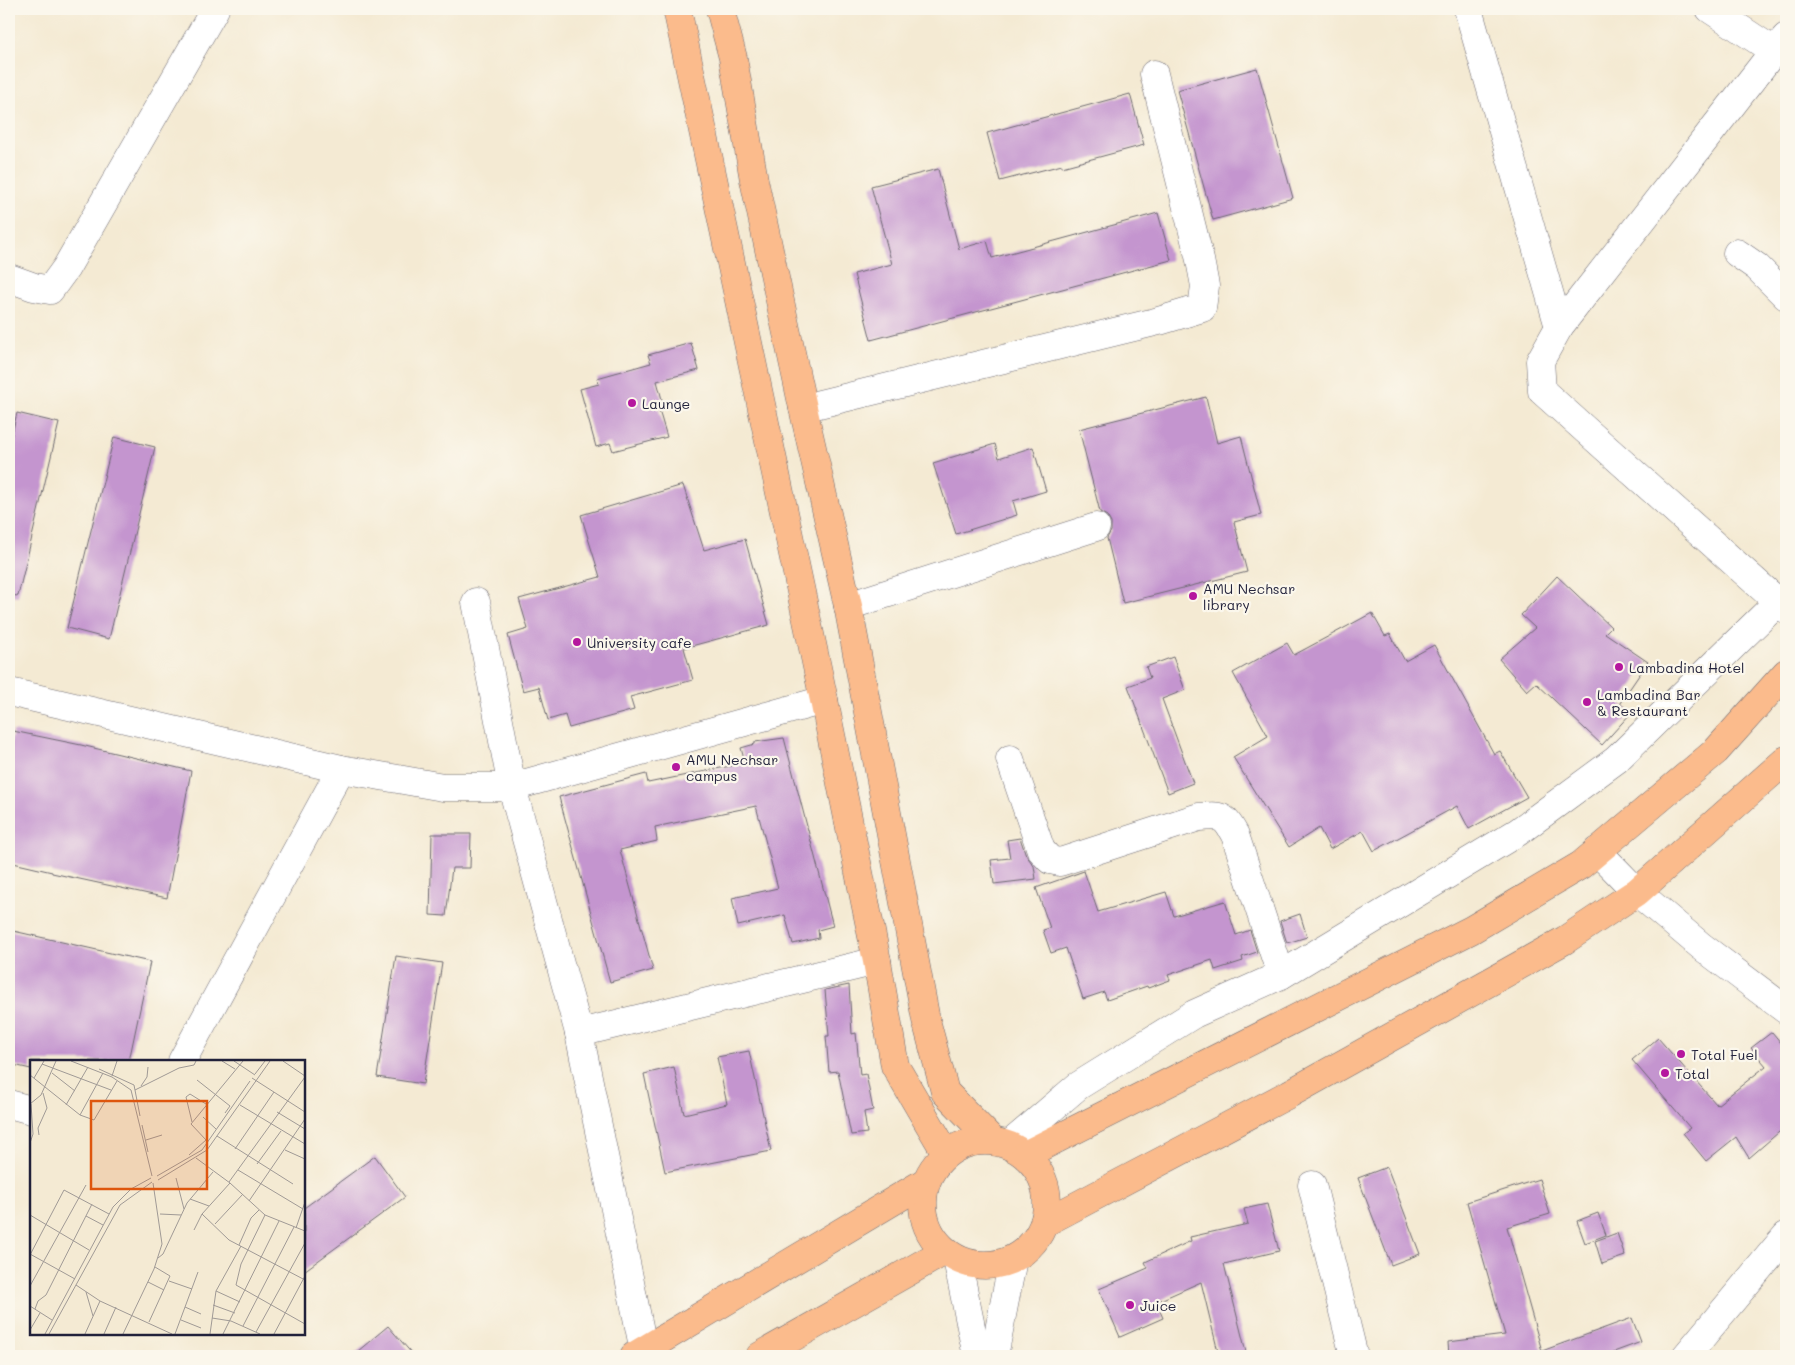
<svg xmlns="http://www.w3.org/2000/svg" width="1795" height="1365" font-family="Mali,sans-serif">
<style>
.building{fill:#c495cf}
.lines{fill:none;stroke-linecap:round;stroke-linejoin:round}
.minor-casing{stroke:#6c6870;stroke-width:29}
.major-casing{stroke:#6c6870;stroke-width:29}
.highway-casing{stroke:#6c6870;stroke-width:29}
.minor{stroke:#fff;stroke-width:28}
.major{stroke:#fbbb8c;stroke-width:28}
.highway{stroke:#fbbb8c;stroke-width:28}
.poi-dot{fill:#b5179e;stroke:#fbf7ec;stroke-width:2}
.labels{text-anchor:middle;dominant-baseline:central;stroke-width:4.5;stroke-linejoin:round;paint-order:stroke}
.poi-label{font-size:14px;fill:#22223b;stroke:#fbf7ec;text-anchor:start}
.inset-road{fill:none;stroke:#a09a96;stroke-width:1}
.view{fill:#de560e;fill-opacity:0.15;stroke:#de560e;stroke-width:2.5}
.inset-edge{fill:none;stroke:#22223b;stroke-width:2.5}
</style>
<rect width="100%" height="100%" fill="#fbf7ec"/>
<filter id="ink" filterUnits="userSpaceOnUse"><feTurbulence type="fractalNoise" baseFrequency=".02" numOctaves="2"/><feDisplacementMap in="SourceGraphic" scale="10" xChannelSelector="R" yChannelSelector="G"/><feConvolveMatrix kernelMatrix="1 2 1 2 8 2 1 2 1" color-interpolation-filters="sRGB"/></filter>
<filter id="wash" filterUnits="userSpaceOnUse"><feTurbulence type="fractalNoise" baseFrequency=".0096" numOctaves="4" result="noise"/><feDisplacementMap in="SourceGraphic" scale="20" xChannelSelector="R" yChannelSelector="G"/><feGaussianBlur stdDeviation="1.12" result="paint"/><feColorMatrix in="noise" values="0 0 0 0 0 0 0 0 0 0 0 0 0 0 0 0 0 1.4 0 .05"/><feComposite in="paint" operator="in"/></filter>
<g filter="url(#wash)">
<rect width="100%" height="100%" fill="#f4ead3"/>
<g id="blocks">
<g class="building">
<path d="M 1257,68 L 1293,198 L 1213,220 L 1177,90 Z"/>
<path d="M 1130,94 L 1144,145 L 1062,167 L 1062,165 L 1000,181 L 987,133 Z"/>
<path d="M 938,169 L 959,249 L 987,241 L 992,258 L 1158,213 L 1171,260 L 871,340 L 854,274 L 892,264 L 871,186 Z"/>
<path d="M 691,343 L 699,370 L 657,381 L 664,407 L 658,407 L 667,437 L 613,451 L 610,443 L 596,447 L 580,389 L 599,384 L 597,378 L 651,363 L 648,355 Z"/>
<path d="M 1206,397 L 1217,443 L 1241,436 L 1261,515 L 1234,522 L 1247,572 L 1123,603 L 1107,538 L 1111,531 L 1111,523 L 1107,516 L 1100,512 L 1079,429 Z"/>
<path d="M 17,413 L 59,423 L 18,596 L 9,595 L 9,446 Z"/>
<path d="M 114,437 L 155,447 L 109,639 L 67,628 Z"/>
<path d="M 995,444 L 999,458 L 1033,447 L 1046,491 L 1013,501 L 1017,515 L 956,534 L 933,463 Z"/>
<path d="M 683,485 L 704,550 L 745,539 L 769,625 L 684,648 L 693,680 L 630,697 L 634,710 L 569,728 L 565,715 L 548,720 L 539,687 L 523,691 L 508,635 L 528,629 L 519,599 L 600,577 L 581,515 Z"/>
<path d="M 1557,576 L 1611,627 L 1605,633 L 1648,662 L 1620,703 L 1631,713 L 1602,745 L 1536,683 L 1527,691 L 1499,659 L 1535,628 L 1521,615 Z"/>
<path d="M 1372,613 L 1385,636 L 1390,634 L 1405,661 L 1434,645 L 1494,754 L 1500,751 L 1527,797 L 1469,829 L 1457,806 L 1374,851 L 1363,831 L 1330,849 L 1319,828 L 1289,847 L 1233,757 L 1268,736 L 1233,673 L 1287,643 L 1294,655 Z"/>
<path d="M 1173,657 L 1185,690 L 1162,699 L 1193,783 L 1168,793 L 1128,686 L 1150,678 L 1146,667 Z"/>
<path d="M 13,731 L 81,745 L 191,771 L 167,898 L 52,873 L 52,872 L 9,862 L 9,751 Z"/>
<path d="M 784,738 L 833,926 L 818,930 L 819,938 L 793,944 L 785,915 L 738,926 L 732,898 L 778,888 L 756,806 L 655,827 L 657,841 L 620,850 L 653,970 L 610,982 L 559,797 L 646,774 L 648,783 L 745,763 L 741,748 L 755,744 L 755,742 Z"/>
<path d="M 432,834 L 471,834 L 470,868 L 452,868 L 446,916 L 430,915 Z"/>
<path d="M 1020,838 L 1026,855 L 1034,866 L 1036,879 L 994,884 L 991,860 L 1010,858 L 1007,840 Z"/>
<path d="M 1084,871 L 1098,912 L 1166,892 L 1174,916 L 1225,901 L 1236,935 L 1250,930 L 1257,952 L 1242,957 L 1243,961 L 1215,970 L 1212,960 L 1168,975 L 1170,980 L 1148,988 L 1147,986 L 1107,1000 L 1104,992 L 1083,999 L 1066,948 L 1051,953 L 1043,930 L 1050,928 L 1036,888 Z"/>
<path d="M 1300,914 L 1307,937 L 1287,943 L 1280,921 Z"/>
<path d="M 9,930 L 150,962 L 129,1061 L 31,1061 L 31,1069 L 9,1064 Z"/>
<path d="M 396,956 L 442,963 L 423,1084 L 377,1077 Z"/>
<path d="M 849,985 L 852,1034 L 856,1033 L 860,1075 L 866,1074 L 873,1110 L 864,1112 L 867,1133 L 851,1135 L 838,1071 L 829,1072 L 826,1036 L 829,1036 L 825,990 Z"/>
<path d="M 1772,1032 L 1786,1049 L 1786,1126 L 1749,1158 L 1736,1137 L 1706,1161 L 1683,1133 L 1690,1128 L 1632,1060 L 1658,1038 L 1717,1105 L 1766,1066 L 1751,1048 Z"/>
<path d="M 749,1051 L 771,1151 L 665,1172 L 644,1074 L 674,1067 L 684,1114 L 727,1104 L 717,1057 Z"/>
<path d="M 375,1156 L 405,1197 L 304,1271 L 304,1208 Z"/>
<path d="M 1387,1167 L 1420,1254 L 1391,1265 L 1358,1178 Z"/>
<path d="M 1539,1179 L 1550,1214 L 1507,1227 L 1542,1351 L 1632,1318 L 1641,1342 L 1603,1356 L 1449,1356 L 1448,1342 L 1505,1335 L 1467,1202 Z"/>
<path d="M 1267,1204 L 1279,1251 L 1224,1264 L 1247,1356 L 1219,1356 L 1201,1282 L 1156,1302 L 1163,1318 L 1120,1337 L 1099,1289 L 1148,1268 L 1145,1262 L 1191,1241 L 1190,1237 L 1248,1224 L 1244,1209 Z"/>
<path d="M 1598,1213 L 1606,1235 L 1585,1243 L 1577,1221 Z"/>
<path d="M 1617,1233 L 1625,1256 L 1602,1264 L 1595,1241 Z"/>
<path d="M 388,1326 L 414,1356 L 352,1356 Z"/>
</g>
</g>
</g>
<g filter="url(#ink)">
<use href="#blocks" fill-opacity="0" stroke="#6c6870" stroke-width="1"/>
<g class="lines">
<defs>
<g id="minor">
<path d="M 1468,9 L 1559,327"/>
<path d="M 1710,9 L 1774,51"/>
<path d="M 1786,37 L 1774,51 L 1559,327 L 1540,361 L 1542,391 L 1786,609"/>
<path d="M 1737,253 L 1757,267 L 1786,296"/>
<path d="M 9,278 L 34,287 L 50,290 L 66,268 L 215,9"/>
<path d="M 803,408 L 1159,321 L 1202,308 L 1205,286 L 1200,260 L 1154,74"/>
<path d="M 476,602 L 512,787 L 579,1033 L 644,1351"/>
<path d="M 848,606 L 1096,527"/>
<path d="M 9,692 L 341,769 L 443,787 L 512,787 L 824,700"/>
<path d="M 1010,759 L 1041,850 L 1050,860 L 1060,862 L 1199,817 C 1221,815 1224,815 1235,835 L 1281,975"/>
<path d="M 1597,851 L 1637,892 L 1701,946 L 1786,1010"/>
<path d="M 579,1033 L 877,961"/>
<path d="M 182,1061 L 341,769"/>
<path d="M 9,1104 L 31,1110"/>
<path d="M 1009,1145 L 1078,1086 L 1194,1014 L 1281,975 L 1518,832 L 1616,760 L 1778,602"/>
<path d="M 1312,1185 L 1354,1356"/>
<path d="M 957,1259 L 977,1356"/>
<path d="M 994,1356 L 1013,1259"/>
<path d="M 1686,1356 L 1786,1236"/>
</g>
<g id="major">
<path d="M 677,9 L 824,700 L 877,961 L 895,1066 L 946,1153"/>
<path d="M 720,9 L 733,58 L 754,180 L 803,408 L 848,606 L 926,1020 L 945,1092 L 993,1141"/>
</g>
<g id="highway">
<circle cx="985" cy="1203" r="62"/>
<path d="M 1025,1155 L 1471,930 L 1581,865 L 1716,751 L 1786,673"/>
<path d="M 1044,1223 L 1289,1094 L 1565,940 L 1637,892 L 1786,760"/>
<path d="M 634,1356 L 925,1182"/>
<path d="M 760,1356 L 945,1251"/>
</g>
</defs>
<use href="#minor" class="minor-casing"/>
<use href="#major" class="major-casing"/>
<use href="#highway" class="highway-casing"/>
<use href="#minor" class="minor"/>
<use href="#major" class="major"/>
<use href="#highway" class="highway"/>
</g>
</g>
<g class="poi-dot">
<circle cx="632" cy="403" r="5"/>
<circle cx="1193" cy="596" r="5"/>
<circle cx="577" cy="642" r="5"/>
<circle cx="1619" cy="667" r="5"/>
<circle cx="1587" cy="702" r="5"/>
<circle cx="676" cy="767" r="5"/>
<circle cx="1681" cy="1054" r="5"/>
<circle cx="1665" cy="1073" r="5"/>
<circle cx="1130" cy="1305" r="5"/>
</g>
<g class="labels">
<g class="poi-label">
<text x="642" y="403">Launge</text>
<text x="1203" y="588">AMU Nechsar<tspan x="1203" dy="16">library</tspan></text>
<text x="587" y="642">University cafe</text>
<text x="1629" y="667">Lambadina Hotel</text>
<text x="1597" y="694">Lambadina Bar<tspan x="1597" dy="16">&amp; Restaurant</tspan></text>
<text x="686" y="759">AMU Nechsar<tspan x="686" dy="16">campus</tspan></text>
<text x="1691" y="1054">Total Fuel</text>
<text x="1675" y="1073">Total</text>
<text x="1140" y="1305">Juice</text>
</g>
</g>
<g transform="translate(30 1060)">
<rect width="275" height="275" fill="#f4ead3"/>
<path class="inset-road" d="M 41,1 L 82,17 L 101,30 L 122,116M 192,1 L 205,9M 204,1 L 225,15M 253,1 L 275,16M 12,4 L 81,30M 69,9 L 104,25 L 110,56M 22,13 L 45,31M 225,14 L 235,1M 0,15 L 50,55 L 64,60 L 87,21M 82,16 L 87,1M 4,18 L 14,1M 222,18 L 275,52M 167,20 L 200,46 L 195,53M 111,26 L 117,17 L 118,7M 105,30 L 149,8 L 164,5 L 166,1M 0,44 L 11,35 L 26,1M 36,45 L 58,7M 210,45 L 275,84M 247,52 L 275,69M 50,55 L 73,13M 173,57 L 186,69M 162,62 L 156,37 L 160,34 L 176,44M 112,65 L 118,92M 9,75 L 8,68 L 17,48 L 13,33M 187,76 L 263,124M 116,80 L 132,75M 177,81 L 161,64 L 213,1M 0,83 L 3,74 L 1,44M 205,89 L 244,32M 255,90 L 275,99M 159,95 L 176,80M 166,98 L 200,123 L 235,155 L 275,171M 227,104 L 251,71M 208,110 L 273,149M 127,116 L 172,90 L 220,21M 146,118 L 154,149M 128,120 L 177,90 L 240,1M 199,122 L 275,17M 160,139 L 179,146M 219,141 L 275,59M 130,154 L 151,155M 172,154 L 199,180 L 275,220M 0,155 L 59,190M 235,155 L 211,204 L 206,225 L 275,264M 56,156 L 73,165M 185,164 L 213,134M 266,168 L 275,142M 164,170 L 172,154 L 200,123M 209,185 L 221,158 L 229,150M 0,194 L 45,219M 0,195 L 34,130 L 79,154M 128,198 L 133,194 L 157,143 L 183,112M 139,221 L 162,229M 118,222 L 134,230M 46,225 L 70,241 L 142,274M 0,226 L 56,125M 186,231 L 210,242M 56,232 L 63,256M 183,245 L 205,253M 0,246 L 22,260M 155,247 L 171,254M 5,249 L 8,241 L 16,235 L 62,144M 182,258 L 201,261 L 230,274M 151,260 L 171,268M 119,262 L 140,216 L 125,207M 213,266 L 264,167M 0,270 L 10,253M 226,272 L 275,183M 15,274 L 83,147 L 101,129 L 121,118M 19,274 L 90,145 L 122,122M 55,274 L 70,241M 74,274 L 86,247M 93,274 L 124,209 L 132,184 L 123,123M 145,274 L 168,212M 180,274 L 186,231 L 211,186M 193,274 L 249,161M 244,274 L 275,216"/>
<path class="view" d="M 61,41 L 177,41 L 177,129 L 61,129 Z"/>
<rect width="275" height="275" class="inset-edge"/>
</g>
<rect width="1795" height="1365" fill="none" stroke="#fbf7ec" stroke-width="30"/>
</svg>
